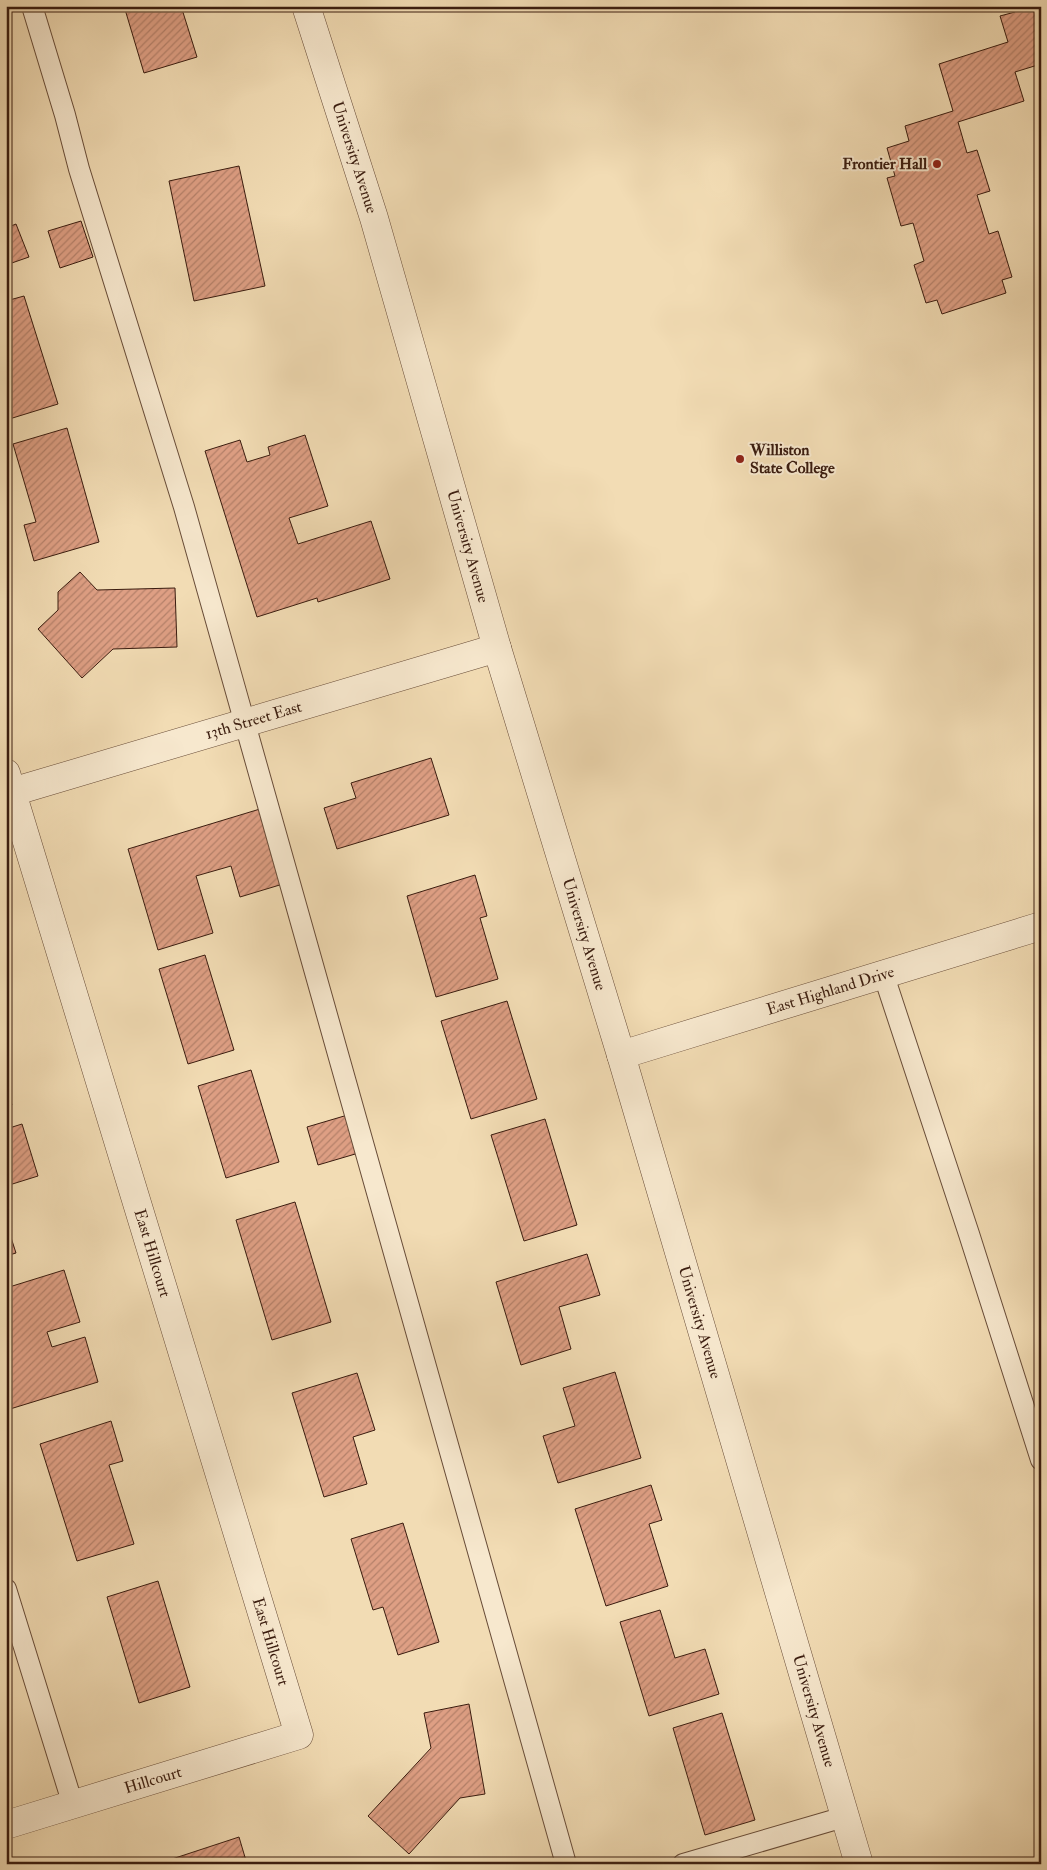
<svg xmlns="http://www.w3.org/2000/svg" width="1047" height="1870" font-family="'IM FELL Double Pica',serif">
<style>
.building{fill:url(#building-hatch);stroke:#3a1c0f}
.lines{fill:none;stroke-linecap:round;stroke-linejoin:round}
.service-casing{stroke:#684c38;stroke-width:22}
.minor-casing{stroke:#684c38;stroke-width:29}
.tertiary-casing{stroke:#684c38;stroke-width:29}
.service{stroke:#f7e8ce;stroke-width:20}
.minor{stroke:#f7e8ce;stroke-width:28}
.tertiary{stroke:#f7e8ce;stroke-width:28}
.poi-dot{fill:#8f2418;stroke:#f7e8ce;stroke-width:2}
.labels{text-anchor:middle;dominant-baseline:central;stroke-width:4;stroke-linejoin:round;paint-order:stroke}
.street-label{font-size:16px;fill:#3a1c0f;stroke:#f7e8ce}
.poi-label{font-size:16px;font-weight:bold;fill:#3a1c0f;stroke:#f7e8ce;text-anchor:end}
</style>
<defs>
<pattern id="building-hatch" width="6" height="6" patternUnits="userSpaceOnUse" patternTransform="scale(1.25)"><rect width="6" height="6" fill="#de9f84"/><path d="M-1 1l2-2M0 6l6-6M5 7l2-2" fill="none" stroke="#b5816a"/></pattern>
</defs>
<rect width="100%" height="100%" fill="#f2dcb4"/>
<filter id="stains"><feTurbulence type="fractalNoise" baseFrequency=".004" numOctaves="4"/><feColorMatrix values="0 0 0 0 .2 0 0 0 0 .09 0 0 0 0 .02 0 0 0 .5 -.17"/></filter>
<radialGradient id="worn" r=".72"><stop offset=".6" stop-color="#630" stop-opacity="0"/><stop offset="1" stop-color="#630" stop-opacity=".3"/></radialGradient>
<g class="building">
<path d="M 124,6 L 181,6 L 197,57 L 144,73 Z"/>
<path d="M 1013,6 L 1041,6 L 1041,64 L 1015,72 L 1024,101 L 958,122 L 967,153 L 977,150 L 990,191 L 977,195 L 989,234 L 998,231 L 1012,277 L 1002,280 L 1006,293 L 942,314 L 937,300 L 926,303 L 914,265 L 924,261 L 913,223 L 901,226 L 887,178 L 895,176 L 887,148 L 909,141 L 905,126 L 953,111 L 939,64 L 1008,42 L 1000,16 L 1015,12 Z"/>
<path d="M 239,166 L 265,286 L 194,301 L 169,181 Z"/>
<path d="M 81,221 L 93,257 L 60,268 L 48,231 Z"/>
<path d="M 16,224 L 29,257 L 6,265 L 6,228 Z"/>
<path d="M 24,296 L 58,404 L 6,420 L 6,301 Z"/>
<path d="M 67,428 L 99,542 L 34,561 L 24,525 L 36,522 L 13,444 Z"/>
<path d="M 305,435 L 328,506 L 289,518 L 298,544 L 371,521 L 390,579 L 318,602 L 317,598 L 257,617 L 205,451 L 240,440 L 247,462 L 270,455 L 268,447 Z"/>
<path d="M 80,572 L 97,590 L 175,588 L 177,647 L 113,649 L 82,678 L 38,629 L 58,610 L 58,592 Z"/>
<path d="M 431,758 L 449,815 L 337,849 L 324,808 L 356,798 L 351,783 Z"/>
<path d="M 260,809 L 283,884 L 240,897 L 231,866 L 196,876 L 213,933 L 158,950 L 128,849 Z"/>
<path d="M 475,875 L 487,916 L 480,918 L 498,979 L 436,997 L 407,896 Z"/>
<path d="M 205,955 L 234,1050 L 188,1064 L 159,969 Z"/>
<path d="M 507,1001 L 537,1099 L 471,1119 L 441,1021 Z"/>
<path d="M 251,1070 L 279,1162 L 226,1178 L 198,1086 Z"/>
<path d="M 6,1085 L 12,1105 L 6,1107 Z"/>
<path d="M 351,1114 L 362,1152 L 318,1165 L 307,1127 Z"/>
<path d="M 545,1119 L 577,1225 L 524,1241 L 491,1135 Z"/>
<path d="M 22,1124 L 38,1176 L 6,1186 L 6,1129 Z"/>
<path d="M 295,1202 L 331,1322 L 272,1340 L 236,1220 Z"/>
<path d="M 6,1222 L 16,1253 L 6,1256 Z"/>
<path d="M 587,1254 L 600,1295 L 559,1307 L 571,1349 L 521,1365 L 496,1282 Z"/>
<path d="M 64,1270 L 80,1322 L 47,1332 L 52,1347 L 85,1337 L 98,1382 L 10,1409 L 6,1396 L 6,1288 Z"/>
<path d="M 615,1372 L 641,1458 L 558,1483 L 543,1436 L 575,1426 L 563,1388 Z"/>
<path d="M 357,1373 L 375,1430 L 353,1437 L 367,1484 L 324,1497 L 292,1393 Z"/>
<path d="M 111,1421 L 123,1461 L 109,1465 L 134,1544 L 77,1561 L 40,1444 Z"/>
<path d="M 651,1485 L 662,1520 L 649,1524 L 668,1586 L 606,1606 L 575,1509 Z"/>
<path d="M 403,1523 L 439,1642 L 398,1655 L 383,1607 L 373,1610 L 351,1539 Z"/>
<path d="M 158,1581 L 190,1687 L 139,1703 L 107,1597 Z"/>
<path d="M 660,1610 L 675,1658 L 705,1649 L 719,1694 L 649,1716 L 620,1622 Z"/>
<path d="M 469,1704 L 485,1794 L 460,1798 L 409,1854 L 368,1816 L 431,1748 L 424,1713 Z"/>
<path d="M 722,1713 L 755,1820 L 705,1835 L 673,1728 Z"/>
<path d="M 239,1837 L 247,1864 L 166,1864 L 166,1861 Z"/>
</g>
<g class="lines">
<defs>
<g id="service">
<path d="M 32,6 L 65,115 L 79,169 L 184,507 L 566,1864"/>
<path d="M 883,973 L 969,1234 L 1041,1460"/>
<path d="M 6,1589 L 73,1805"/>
<path d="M 683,1864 L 844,1817"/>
</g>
<g id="minor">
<path id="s1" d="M 6,773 L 299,1735 L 6,1825"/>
<path id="s2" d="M 12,792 L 497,648"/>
<path id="s3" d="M 621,1055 L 1041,926"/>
</g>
<g id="tertiary">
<path id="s4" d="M 306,6 L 374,218 L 497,648 L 621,1055 L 859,1864"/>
</g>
</defs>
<use href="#service" class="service-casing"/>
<use href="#minor" class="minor-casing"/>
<use href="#tertiary" class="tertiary-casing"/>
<use href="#service" class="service"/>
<use href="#minor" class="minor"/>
<use href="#tertiary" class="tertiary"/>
</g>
<g class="poi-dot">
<circle cx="937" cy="164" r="5"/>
<circle cx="740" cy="459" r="5"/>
</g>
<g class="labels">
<g class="street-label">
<text stroke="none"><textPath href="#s4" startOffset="159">University Avenue</textPath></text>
<text stroke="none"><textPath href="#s4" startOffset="564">University Avenue</textPath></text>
<text stroke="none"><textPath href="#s2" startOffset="252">13th Street East</textPath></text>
<text stroke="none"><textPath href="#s4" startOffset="969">University Avenue</textPath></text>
<text stroke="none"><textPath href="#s3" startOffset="219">East Highland Drive</textPath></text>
<text stroke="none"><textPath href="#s1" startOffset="502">East Hillcourt</textPath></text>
<text stroke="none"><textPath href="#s4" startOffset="1374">University Avenue</textPath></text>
<text stroke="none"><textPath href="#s1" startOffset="908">East Hillcourt</textPath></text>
<text stroke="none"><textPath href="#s4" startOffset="1779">University Avenue</textPath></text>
<text transform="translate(153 1780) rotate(-17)">Hillcourt</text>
</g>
<g class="poi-label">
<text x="927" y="164">Frontier Hall</text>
<text x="750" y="450" text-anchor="start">Williston<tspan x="750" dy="18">State College</tspan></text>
</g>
</g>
<rect width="1047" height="1870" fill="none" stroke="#f2dcb4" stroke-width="25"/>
<rect x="8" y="8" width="1032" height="1855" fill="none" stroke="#3a1c0f" stroke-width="2.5"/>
<rect x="12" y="12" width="1022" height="1845" fill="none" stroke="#3a1c0f"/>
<rect width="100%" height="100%" filter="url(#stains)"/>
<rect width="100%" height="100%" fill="url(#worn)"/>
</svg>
